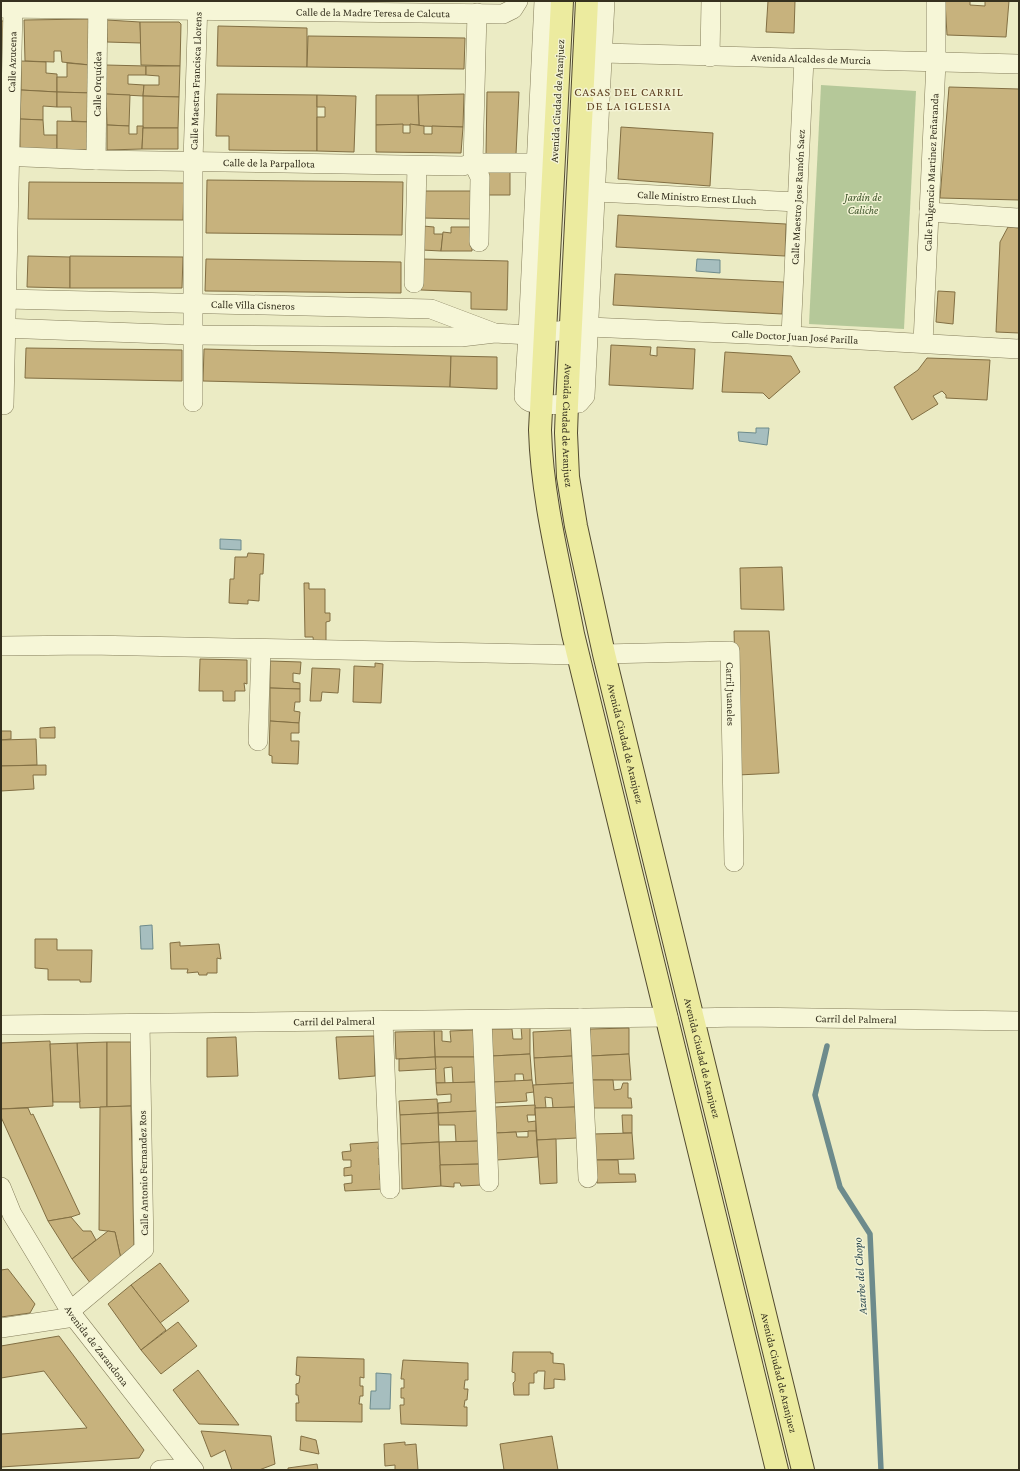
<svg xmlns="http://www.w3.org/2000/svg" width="1020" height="1471" font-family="'Crimson Pro',serif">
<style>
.green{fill:#b5c899}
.water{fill:#a6bebf;stroke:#6d8b8c}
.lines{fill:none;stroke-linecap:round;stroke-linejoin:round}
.stream{stroke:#6d8b8c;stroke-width:5.5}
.building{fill:#c7b27d;stroke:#826f43}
.minor-casing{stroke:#857e5c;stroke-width:20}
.major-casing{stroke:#534b30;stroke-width:24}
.minor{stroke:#f6f6d7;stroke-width:19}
.major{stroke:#eceb9f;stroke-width:22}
.labels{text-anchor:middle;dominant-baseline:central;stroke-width:3;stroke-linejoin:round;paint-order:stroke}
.street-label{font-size:11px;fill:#36311f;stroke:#f3f3d4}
.park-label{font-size:11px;font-style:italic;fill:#3a5127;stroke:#f3f3d4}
.neighbourhood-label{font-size:12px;letter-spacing:1px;fill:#5f4121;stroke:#f3f3d4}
.water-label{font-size:12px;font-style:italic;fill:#2f4c54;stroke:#f3f3d4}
</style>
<rect width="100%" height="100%" fill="#ebebc4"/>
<path class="green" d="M 821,85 L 916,91 L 904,329 L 809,324 Z"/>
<g class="water">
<path d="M 697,259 L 720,260 L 720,273 L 696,271 Z"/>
<path d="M 756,428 L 769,428 L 767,445 L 739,441 L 738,432 L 756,433 Z"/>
<path d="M 220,539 L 241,540 L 241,550 L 220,549 Z"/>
<path d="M 152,925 L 153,949 L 141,949 L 140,926 Z"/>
<path d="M 376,1373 L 391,1374 L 390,1409 L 370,1409 L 371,1391 L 376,1391 Z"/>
</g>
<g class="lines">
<path class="stream" d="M 827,1046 L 815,1095 L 840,1187 L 870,1234 L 881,1470"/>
</g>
<g class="building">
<path d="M 768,1 L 795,1 L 794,33 L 766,32 Z"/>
<path d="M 945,1 L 970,1 L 970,5 L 985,6 L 985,1 L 1009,1 L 1006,37 L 947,35 Z"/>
<path d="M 89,19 L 90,65 L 62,62 L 61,51 L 54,51 L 54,62 L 25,61 L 24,20 Z"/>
<path d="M 107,20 L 140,22 L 141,43 L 107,42 Z"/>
<rect x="1" y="21" width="3" height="40"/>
<path d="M 140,22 L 179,22 L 181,24 L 180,66 L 141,65 Z"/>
<path d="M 218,26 L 307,28 L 307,67 L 217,66 Z"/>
<path d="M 308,36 L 465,38 L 464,69 L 307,67 Z"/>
<path d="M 21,61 L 46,62 L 46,73 L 57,74 L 57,92 L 21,90 Z"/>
<path d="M 67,63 L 90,65 L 91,93 L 57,92 L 57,77 L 67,77 Z"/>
<path d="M 106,65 L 146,66 L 146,75 L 128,75 L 128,84 L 144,85 L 143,96 L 106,94 Z"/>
<path d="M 146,66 L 180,66 L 179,97 L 143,96 L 144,85 L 159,85 L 159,76 L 146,75 Z"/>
<path d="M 949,87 L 1019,89 L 1019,200 L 940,198 Z"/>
<path d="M 21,90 L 57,92 L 57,107 L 43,106 L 43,120 L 20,119 Z"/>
<path d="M 57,92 L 92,93 L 92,122 L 72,121 L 71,107 L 57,107 Z"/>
<path d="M 487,92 L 519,92 L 516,154 L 486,154 Z"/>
<path d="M 106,94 L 130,95 L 129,126 L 107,125 Z"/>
<path d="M 217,94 L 317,95 L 317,151 L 229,150 L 229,136 L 216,136 Z"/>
<path d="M 464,94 L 463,127 L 419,126 L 418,95 Z"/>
<path d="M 317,95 L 356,96 L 354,152 L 317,151 L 317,117 L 325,117 L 325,107 L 317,107 Z"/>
<path d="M 376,95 L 418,95 L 419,125 L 376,125 Z"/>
<path d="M 143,96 L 179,97 L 178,128 L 143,128 Z"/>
<path d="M 20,119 L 43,120 L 44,135 L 57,135 L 57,150 L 20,149 Z"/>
<path d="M 57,121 L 91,122 L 90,150 L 57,150 Z"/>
<path d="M 403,124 L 403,133 L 410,133 L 410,124 L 424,126 L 424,134 L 432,134 L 432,126 L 463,127 L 461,153 L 376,152 L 376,125 Z"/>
<path d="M 107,125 L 129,126 L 129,134 L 137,134 L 137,126 L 143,126 L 142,149 L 107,150 Z"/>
<path d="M 621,127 L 713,133 L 710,186 L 618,179 Z"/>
<path d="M 143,128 L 178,128 L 178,149 L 142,149 Z"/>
<path d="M 510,169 L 510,195 L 487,195 L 487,170 Z"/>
<path d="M 207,180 L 403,182 L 402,235 L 206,233 Z"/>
<path d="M 29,182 L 184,183 L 183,220 L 28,219 Z"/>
<path d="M 423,191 L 473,191 L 472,219 L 422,218 Z"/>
<path d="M 618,215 L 786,224 L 785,256 L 616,247 Z"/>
<path d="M 423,226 L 434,227 L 434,234 L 443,234 L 441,251 L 422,250 Z"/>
<path d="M 451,227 L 472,227 L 472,251 L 441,251 L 443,232 L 451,233 Z"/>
<path d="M 1008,227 L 1019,228 L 1019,333 L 996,332 L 1000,242 Z"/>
<path d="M 28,256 L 70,257 L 70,288 L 27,287 Z"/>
<path d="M 70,256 L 183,257 L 182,288 L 70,288 Z"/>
<path d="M 206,259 L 401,262 L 401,293 L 205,291 Z"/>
<path d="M 422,259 L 508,261 L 507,310 L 471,309 L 471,292 L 421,290 Z"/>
<path d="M 615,274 L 784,282 L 782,314 L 613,305 Z"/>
<path d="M 938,291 L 955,292 L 953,324 L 936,322 Z"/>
<path d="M 611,345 L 651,347 L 650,355 L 657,356 L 657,347 L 695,349 L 693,389 L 609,385 Z"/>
<path d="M 26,348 L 182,350 L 182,381 L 25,378 Z"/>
<path d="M 204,349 L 451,356 L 450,387 L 203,381 Z"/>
<path d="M 725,352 L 791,356 L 800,372 L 769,399 L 763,393 L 722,392 Z"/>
<path d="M 451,356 L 497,357 L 497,389 L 450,387 Z"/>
<path d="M 927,358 L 990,360 L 987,400 L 946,398 L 946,395 L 942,391 L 933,396 L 938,404 L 912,420 L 894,387 L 918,370 Z"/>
<path d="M 248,553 L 264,554 L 263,574 L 260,574 L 259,601 L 248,600 L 248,604 L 229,603 L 230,579 L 234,579 L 235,557 L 247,557 Z"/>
<path d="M 782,567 L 784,610 L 741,609 L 740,568 Z"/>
<path d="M 304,583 L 309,583 L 309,589 L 325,589 L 325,613 L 330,613 L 330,621 L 326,622 L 326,645 L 314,646 L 313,637 L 305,637 Z"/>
<path d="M 734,631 L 769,631 L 779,773 L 738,775 Z"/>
<path d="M 200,659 L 247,660 L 247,684 L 244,683 L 245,691 L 235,691 L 235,701 L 223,701 L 223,691 L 199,691 Z"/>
<path d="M 270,661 L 301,662 L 300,674 L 293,673 L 293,682 L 300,683 L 300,689 L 270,688 Z"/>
<path d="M 375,663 L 383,664 L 381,703 L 353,702 L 354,666 L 375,667 Z"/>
<path d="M 312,668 L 340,669 L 338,693 L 322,692 L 321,701 L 310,701 Z"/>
<path d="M 270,688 L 300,689 L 300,702 L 295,702 L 294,711 L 300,712 L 299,723 L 270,721 Z"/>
<path d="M 270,721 L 299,723 L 299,733 L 291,733 L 291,741 L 299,741 L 298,764 L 272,763 L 272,756 L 269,755 Z"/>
<path d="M 55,727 L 55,738 L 40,738 L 40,728 Z"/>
<path d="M 1,731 L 11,731 L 11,739 L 1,740 Z"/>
<path d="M 36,739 L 37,765 L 1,766 L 1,740 Z"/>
<path d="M 46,765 L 46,775 L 33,775 L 34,789 L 1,791 L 1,766 Z"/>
<path d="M 35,939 L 57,939 L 57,950 L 92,950 L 91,982 L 80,982 L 80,980 L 48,980 L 48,969 L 35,968 Z"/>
<path d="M 180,942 L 180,946 L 219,944 L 221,959 L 217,958 L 217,973 L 207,973 L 207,975 L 199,975 L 198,972 L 187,973 L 188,969 L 171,969 L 170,943 Z"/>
<path d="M 521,1027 L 530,1027 L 530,1054 L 492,1056 L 490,1029 L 512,1029 L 513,1039 L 522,1039 Z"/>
<path d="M 629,1028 L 629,1054 L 591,1056 L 590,1029 Z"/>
<path d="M 475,1030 L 475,1057 L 435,1057 L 434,1031 L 442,1031 L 442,1041 L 451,1042 L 450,1031 Z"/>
<path d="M 571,1030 L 572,1056 L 534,1058 L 533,1032 Z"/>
<path d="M 434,1031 L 435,1057 L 396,1059 L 395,1032 Z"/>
<path d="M 374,1036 L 375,1076 L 339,1079 L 336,1037 Z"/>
<path d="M 236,1037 L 238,1076 L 207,1077 L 207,1038 Z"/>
<path d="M 50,1041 L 53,1106 L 1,1109 L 1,1043 Z"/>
<path d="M 107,1042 L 107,1107 L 80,1108 L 77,1043 Z"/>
<path d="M 107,1042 L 131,1042 L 131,1106 L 107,1107 Z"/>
<path d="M 77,1043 L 80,1102 L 53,1102 L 50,1044 Z"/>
<path d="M 530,1054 L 532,1080 L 524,1081 L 523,1074 L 515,1074 L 515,1082 L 493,1082 L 492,1056 Z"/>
<path d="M 629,1054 L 631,1080 L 591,1080 L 591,1056 Z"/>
<path d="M 572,1056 L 574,1083 L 536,1085 L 534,1058 Z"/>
<path d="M 435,1057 L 475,1057 L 477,1082 L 453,1083 L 452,1067 L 444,1068 L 445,1083 L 436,1083 Z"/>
<path d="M 435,1057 L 436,1069 L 399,1071 L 399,1059 Z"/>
<path d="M 532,1080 L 534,1092 L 526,1093 L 527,1101 L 494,1103 L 493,1082 Z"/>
<path d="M 591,1080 L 613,1080 L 614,1090 L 621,1089 L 623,1083 L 628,1083 L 628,1098 L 631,1098 L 632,1108 L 592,1108 Z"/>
<path d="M 477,1082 L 478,1111 L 438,1113 L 438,1103 L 451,1102 L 451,1094 L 437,1095 L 436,1083 Z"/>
<path d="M 574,1083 L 575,1107 L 553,1108 L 552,1098 L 545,1097 L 546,1108 L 535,1108 L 533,1085 Z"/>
<path d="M 437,1099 L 438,1113 L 400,1115 L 399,1101 Z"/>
<path d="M 535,1105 L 535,1115 L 527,1115 L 528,1122 L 536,1121 L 536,1131 L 496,1133 L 495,1107 Z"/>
<path d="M 131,1106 L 134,1250 L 121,1259 L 115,1232 L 99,1230 L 100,1107 Z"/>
<path d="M 575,1107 L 577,1138 L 537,1140 L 535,1108 Z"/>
<path d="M 28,1108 L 31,1115 L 33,1114 L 80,1214 L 71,1217 L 48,1221 L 1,1117 L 1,1109 Z"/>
<path d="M 478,1111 L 480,1141 L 456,1142 L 455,1125 L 439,1125 L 438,1113 Z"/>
<path d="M 438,1113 L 439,1142 L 401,1144 L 400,1115 Z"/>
<path d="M 622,1115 L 632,1115 L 632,1133 L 623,1133 Z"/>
<path d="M 528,1131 L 536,1131 L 538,1157 L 497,1160 L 496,1133 L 516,1132 L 517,1137 L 528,1137 Z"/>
<path d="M 632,1133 L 634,1159 L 595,1160 L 593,1134 Z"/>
<path d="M 556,1139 L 557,1183 L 540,1184 L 537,1140 Z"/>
<path d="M 480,1141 L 481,1164 L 440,1165 L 439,1142 Z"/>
<path d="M 379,1142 L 378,1149 L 381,1149 L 381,1158 L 379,1158 L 379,1165 L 382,1165 L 382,1174 L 380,1174 L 380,1180 L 382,1180 L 383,1189 L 345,1191 L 344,1184 L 352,1183 L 352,1175 L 344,1176 L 344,1168 L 351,1167 L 351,1160 L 343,1160 L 342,1152 L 351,1151 L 350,1144 Z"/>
<path d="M 439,1142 L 441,1186 L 402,1189 L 401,1144 Z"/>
<path d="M 595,1160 L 618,1160 L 619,1174 L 635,1174 L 636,1182 L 597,1183 Z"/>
<path d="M 481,1164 L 482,1185 L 461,1186 L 460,1183 L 454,1183 L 454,1187 L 441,1186 L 440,1165 Z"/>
<path d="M 71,1217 L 83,1231 L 91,1231 L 96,1240 L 72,1259 L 48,1221 Z"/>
<path d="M 108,1231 L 115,1232 L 121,1259 L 91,1284 L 72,1259 Z"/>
<path d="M 160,1263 L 189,1301 L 160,1323 L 131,1285 Z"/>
<path d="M 8,1269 L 35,1304 L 30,1313 L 1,1317 L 1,1270 Z"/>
<path d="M 131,1285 L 166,1330 L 141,1350 L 108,1304 Z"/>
<path d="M 178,1322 L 197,1346 L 161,1374 L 141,1350 Z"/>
<path d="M 59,1336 L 144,1450 L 139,1458 L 1,1467 L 1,1434 L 87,1428 L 44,1371 L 1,1378 L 1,1346 Z"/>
<path d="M 513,1352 L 551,1352 L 551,1354 L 553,1353 L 553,1363 L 564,1364 L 565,1380 L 554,1379 L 554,1388 L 544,1389 L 545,1371 L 537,1371 L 537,1373 L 534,1373 L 534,1383 L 529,1383 L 529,1395 L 514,1395 L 513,1383 L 515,1381 L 515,1373 L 512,1372 Z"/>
<path d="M 297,1357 L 364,1359 L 364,1378 L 360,1377 L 360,1386 L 363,1386 L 363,1396 L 360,1396 L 359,1404 L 362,1404 L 362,1422 L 296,1421 L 296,1403 L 299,1403 L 298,1395 L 296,1395 L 296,1384 L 299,1383 L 300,1376 L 296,1375 Z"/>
<path d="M 403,1360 L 468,1363 L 468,1380 L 465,1380 L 464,1389 L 468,1389 L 467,1400 L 465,1400 L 464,1407 L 467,1407 L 467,1426 L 401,1424 L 400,1405 L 404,1405 L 404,1398 L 401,1398 L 401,1388 L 404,1388 L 404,1379 L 401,1379 Z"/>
<path d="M 198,1370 L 239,1425 L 199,1424 L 173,1390 Z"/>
<path d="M 201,1431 L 271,1436 L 275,1464 L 259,1470 L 232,1470 L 225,1450 L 211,1457 Z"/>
<path d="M 301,1436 L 316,1440 L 319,1454 L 300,1450 Z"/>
<path d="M 552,1436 L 558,1470 L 504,1470 L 500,1444 Z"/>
<path d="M 405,1442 L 405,1445 L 416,1444 L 418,1470 L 395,1470 L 395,1465 L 385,1466 L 384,1444 Z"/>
<path d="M 317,1464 L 318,1470 L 288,1470 L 288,1468 Z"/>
</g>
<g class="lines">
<defs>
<g id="minor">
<path d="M 544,1 L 528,335 L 524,397 C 525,398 527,400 528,401 C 536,407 569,404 579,403 L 585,396 L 605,1"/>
<path id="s1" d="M 1,8 L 503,14 L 513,9 L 518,1"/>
<path d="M 477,13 L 473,163 L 480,177 L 479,242"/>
<path id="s2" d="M 602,53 L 1019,64"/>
<path d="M 710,57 L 711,1"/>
<path id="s3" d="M 1,156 L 96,160 L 463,166 L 473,163 L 536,163"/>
<path id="s4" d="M 96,160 L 98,1"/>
<path id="s5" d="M 596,192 L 797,202"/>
<path d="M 929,212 L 1019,218"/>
<path d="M 414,283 L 417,166"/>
<path id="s6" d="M 6,299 L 431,309 L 492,332"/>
<path id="s7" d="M 1,328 L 192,335 L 461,337 L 495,333 L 528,335 L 589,327 L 791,336 L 1019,349"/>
<path id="s8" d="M 791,336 L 804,59"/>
<path id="s9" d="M 923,343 L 936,62 L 936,1"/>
<path id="s10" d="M 193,402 L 193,161 L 198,1"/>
<path id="s11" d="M 4,405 L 13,8"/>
<path d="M 1,646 L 90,645 L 578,655"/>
<path id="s12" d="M 604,654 L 730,651 L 734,862"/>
<path d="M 258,741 L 261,649"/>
<path d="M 580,1018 L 588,1178"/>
<path id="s13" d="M 693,1018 L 739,1017 L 1019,1021"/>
<path d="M 482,1020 L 489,1182"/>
<path d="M 383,1021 L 390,1189"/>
<path id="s14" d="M 1,1025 L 668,1017"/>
<path id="s15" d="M 1,1187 L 12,1214 L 74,1317 L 194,1470"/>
<path d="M 70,1311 L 144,1249 L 140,1024"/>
<path d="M 1,1328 L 74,1317"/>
<path d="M 160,1470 L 192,1468"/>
</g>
<g id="major">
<path d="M 562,1 L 540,430 C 542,499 560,567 573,634 L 777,1470"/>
<path id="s16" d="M 587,1 L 567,405 L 566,433 L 568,477 L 576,526 L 604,654 L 803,1470"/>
</g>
</defs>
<use href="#minor" class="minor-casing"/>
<use href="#major" class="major-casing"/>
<use href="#minor" class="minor"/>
<use href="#major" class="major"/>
</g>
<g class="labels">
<g class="street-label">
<text stroke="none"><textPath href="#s1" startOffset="372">Calle de la Madre Teresa de Calcuta</textPath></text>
<text stroke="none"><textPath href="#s2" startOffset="209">Avenida Alcaldes de Murcia</textPath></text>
<text stroke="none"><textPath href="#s11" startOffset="343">Calle Azucena</textPath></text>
<text stroke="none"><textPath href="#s10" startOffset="321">Calle Maestra Francisca Llorens</textPath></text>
<text stroke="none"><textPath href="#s4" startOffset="76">Calle Orquídea</textPath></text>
<text transform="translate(557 101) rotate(-87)">Avenida Ciudad de Aranjuez</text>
<text stroke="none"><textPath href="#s3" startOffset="268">Calle de la Parpallota</textPath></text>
<text stroke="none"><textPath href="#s9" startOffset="171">Calle Fulgencio Martinez Peñaranda</textPath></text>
<text stroke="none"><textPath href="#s8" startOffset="139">Calle Maestro Jose Ramón Saez</textPath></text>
<text stroke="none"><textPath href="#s5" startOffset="101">Calle Ministro Ernest Lluch</textPath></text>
<text stroke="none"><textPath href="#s6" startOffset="247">Calle Villa Cisneros</textPath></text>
<text stroke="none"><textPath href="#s7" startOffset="795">Calle Doctor Juan José Parilla</textPath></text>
<text stroke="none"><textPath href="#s16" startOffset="425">Avenida Ciudad de Aranjuez</textPath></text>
<text stroke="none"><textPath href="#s12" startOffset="169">Carril Juaneles</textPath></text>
<text stroke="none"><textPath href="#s16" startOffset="749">Avenida Ciudad de Aranjuez</textPath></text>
<text stroke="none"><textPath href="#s13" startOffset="163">Carril del Palmeral</textPath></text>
<text stroke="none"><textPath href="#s14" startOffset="333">Carril del Palmeral</textPath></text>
<text stroke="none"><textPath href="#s16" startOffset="1073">Avenida Ciudad de Aranjuez</textPath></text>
<text transform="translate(143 1173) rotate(-91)">Calle Antonio Fernandez Ros</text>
<text stroke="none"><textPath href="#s15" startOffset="186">Avenida de Zarandona</textPath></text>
<text stroke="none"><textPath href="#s16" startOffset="1397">Avenida Ciudad de Aranjuez</textPath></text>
</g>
<g class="park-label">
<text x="863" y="197">Jardín de<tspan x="863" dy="13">Caliche</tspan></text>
</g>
<g class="neighbourhood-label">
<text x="629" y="92">CASAS DEL CARRIL<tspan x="629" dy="14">DE LA IGLESIA</tspan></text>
</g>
<g class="water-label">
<text transform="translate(860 1276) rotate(-94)">Azarbe del Chopo</text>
</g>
</g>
<rect width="1020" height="1471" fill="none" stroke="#36311f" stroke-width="4"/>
</svg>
